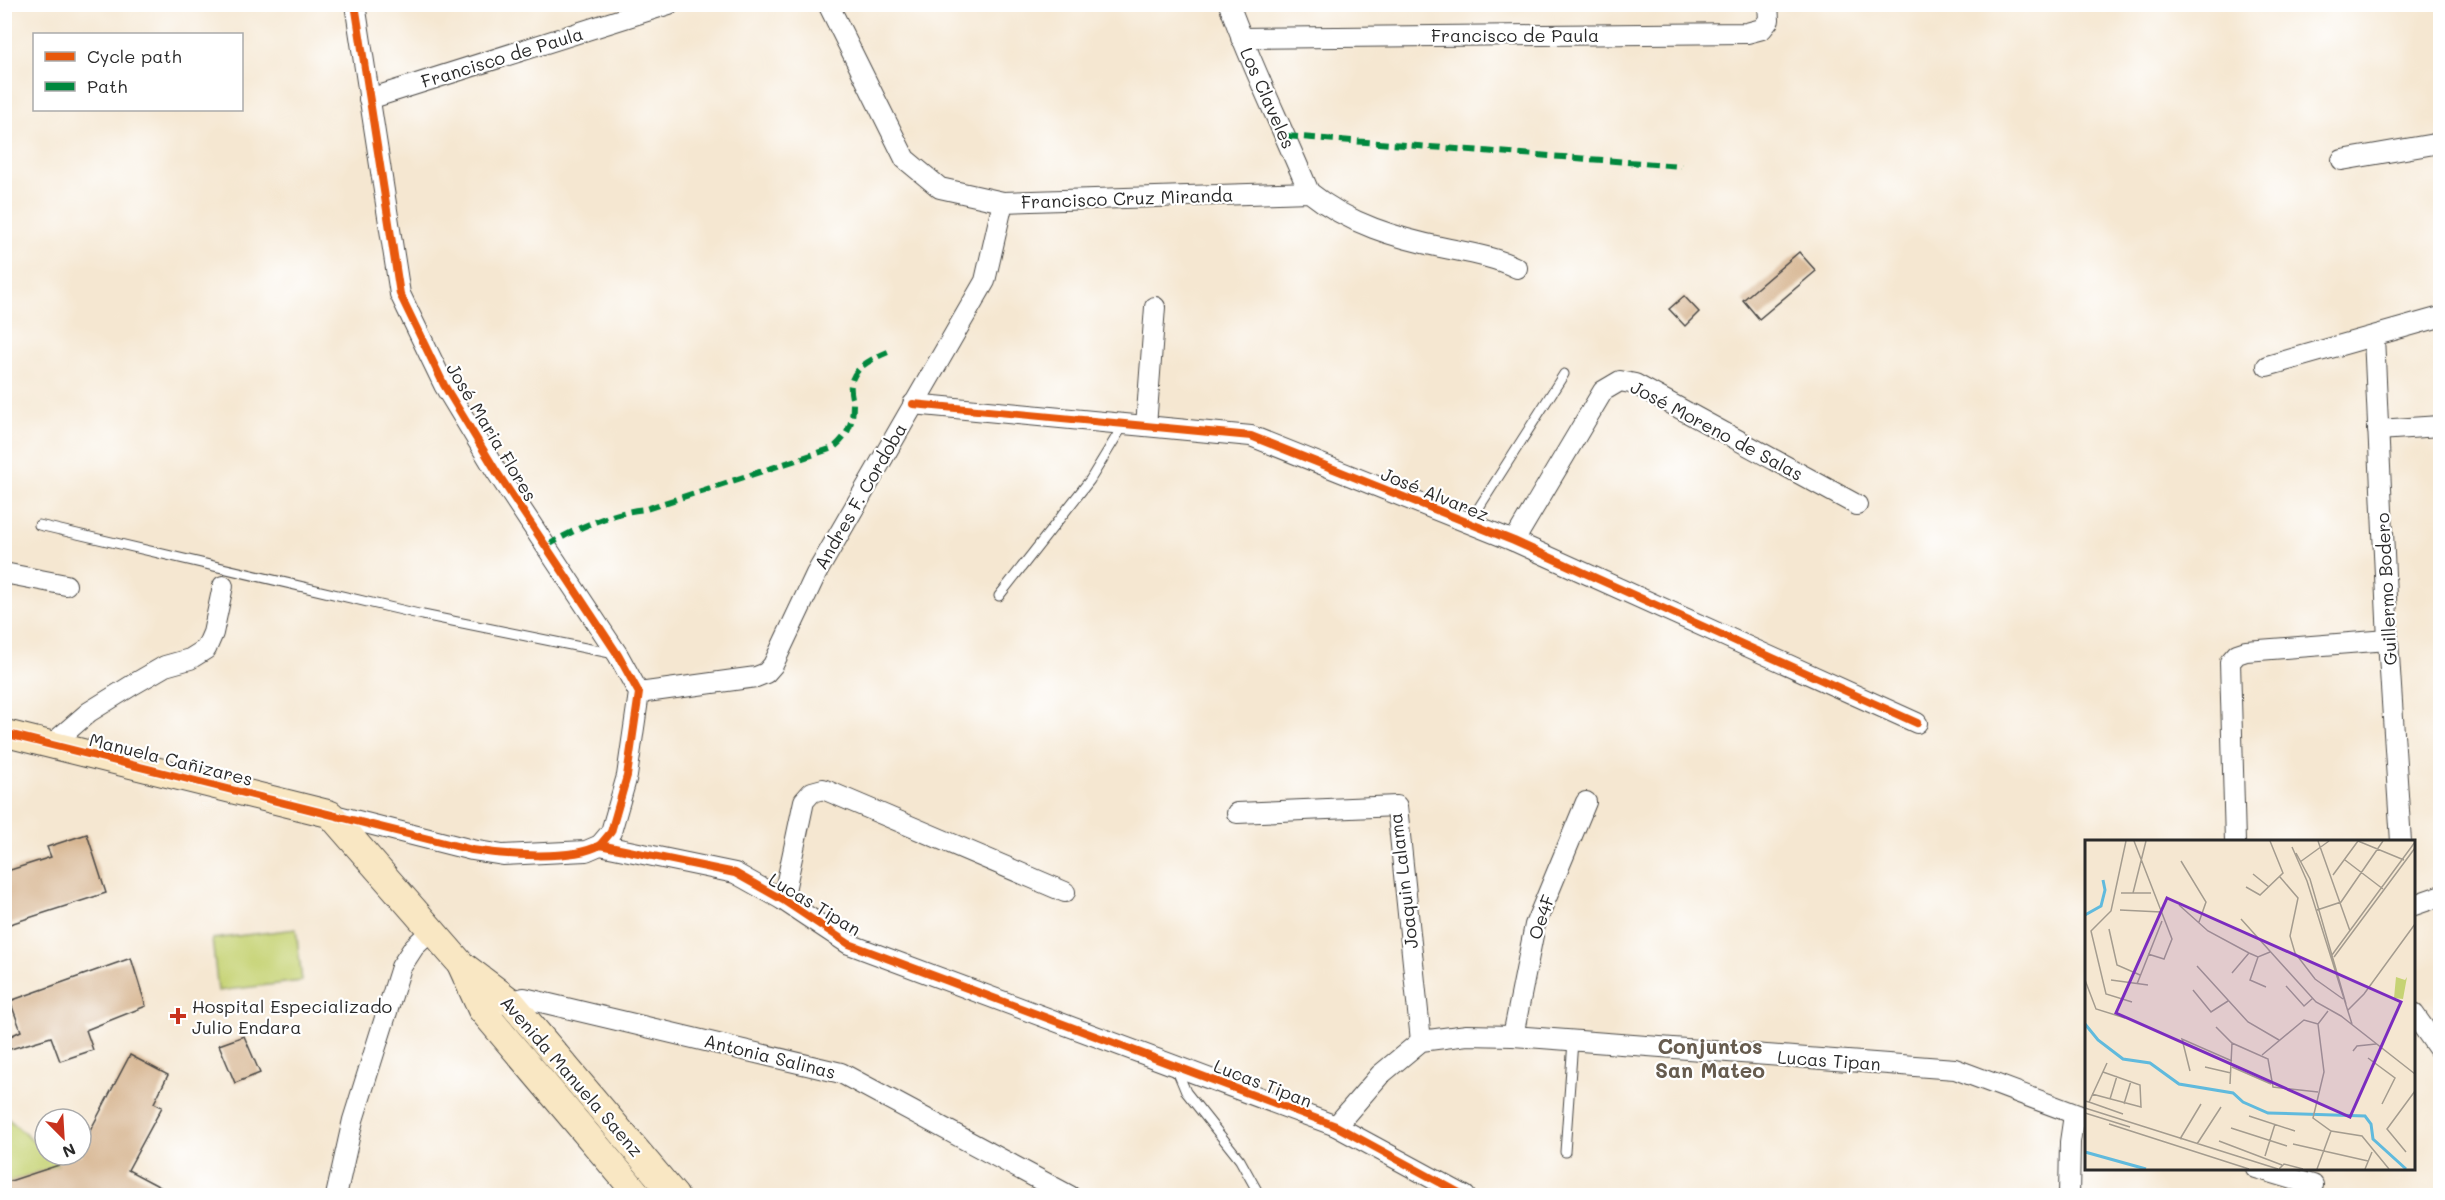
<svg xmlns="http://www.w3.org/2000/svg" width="2445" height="1200" font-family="Mali,sans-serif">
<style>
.green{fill:#c6d374;stroke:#787f50;stroke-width:1.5}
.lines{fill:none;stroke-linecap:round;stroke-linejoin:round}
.stream{stroke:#60badd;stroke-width:6}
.building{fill:#d7b692}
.lane-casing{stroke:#494744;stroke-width:11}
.street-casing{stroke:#494744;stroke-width:22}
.secondary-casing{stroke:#494744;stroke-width:29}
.lane{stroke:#fff;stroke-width:9}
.street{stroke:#fff;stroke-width:20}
.secondary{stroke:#f9e7c3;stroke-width:27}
.quiet{stroke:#00873e;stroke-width:6;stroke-dasharray:12 6;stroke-linecap:butt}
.cycleway-casing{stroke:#fff;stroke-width:11}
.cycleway{stroke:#e8590c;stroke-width:8}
.poi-dot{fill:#c8321e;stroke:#fff;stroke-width:2}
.labels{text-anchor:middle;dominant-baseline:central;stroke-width:4.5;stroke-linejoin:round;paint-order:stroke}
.street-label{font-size:18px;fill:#2b2b2b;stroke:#fff}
.poi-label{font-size:18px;fill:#2b2b2b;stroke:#fff;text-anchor:start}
.quarter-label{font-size:21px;font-weight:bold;fill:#675c4f;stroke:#fff}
.inset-river{fill:none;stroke:#60badd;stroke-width:3}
.inset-road{fill:none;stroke:#a49c8f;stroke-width:1.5}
.view{fill:#7b2cbf;fill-opacity:0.15;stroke:#7b2cbf;stroke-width:3}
.inset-edge{fill:none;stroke:#2b2b2b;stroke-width:3}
</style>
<rect width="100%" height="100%" fill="#fff"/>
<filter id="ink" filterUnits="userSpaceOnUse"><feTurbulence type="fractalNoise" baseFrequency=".0167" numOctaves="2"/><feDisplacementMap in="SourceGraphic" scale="12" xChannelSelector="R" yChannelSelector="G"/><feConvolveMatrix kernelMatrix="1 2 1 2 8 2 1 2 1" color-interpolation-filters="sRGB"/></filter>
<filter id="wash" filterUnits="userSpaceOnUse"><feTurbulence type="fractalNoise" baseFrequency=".008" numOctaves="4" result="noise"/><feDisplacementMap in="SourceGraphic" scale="24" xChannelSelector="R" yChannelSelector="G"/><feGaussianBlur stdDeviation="1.35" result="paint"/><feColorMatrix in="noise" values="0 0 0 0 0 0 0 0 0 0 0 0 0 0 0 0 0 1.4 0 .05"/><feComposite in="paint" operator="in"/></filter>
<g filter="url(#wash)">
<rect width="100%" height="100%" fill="#f5e7d1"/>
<g class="green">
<path d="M 296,929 L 302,981 L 218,991 L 212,939 Z"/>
<path d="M 4,1115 L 45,1152 L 45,1155 L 48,1155 L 59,1165 L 5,1183 Z"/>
</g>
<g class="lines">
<path class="stream" d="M 4,6 L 7,4"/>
</g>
<g id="blocks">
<g class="building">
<path d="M 1799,252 L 1816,271 L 1759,319 L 1743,300 Z"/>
<path d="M 1684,296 L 1699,312 L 1685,326 L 1669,309 Z"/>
<path d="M 87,834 L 106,893 L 4,926 L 4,872 L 51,857 L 47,847 Z"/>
<path d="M 131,958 L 146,1006 L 86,1030 L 93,1050 L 60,1061 L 51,1037 L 4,1051 L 4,1039 L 21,1031 L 10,1001 Z"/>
<path d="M 244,1036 L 260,1073 L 235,1083 L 219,1045 Z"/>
<path d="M 130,1055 L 168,1075 L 154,1103 L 162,1107 L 128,1170 L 177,1196 L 4,1196 L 4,1183 L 59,1165 L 48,1155 L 81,1155 L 81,1148 Z"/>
</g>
</g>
</g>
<g filter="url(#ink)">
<use href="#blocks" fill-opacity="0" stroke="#494744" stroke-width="1.5"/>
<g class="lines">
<defs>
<g id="lane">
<path d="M 1469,523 L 1564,374"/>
<path d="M 39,525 L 423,615 L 615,654"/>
<path d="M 999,596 L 1090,480 L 1124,424"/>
<path d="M 4,791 L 6,796"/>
<path d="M 1176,1068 L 1186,1092 L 1240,1160 L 1260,1196"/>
<path d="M 1565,1152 L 1573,1041"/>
</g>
<g id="street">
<path d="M 355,4 L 400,294 L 444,385 L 496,471 L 618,655 L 639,693 L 627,776 L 611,832 L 600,845"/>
<path d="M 828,4 L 905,159 L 940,188 L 1003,202 L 1309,192 C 1349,224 1396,238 1445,248 C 1470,253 1495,257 1517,268"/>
<path d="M 1229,4 C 1252,68 1283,129 1309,192"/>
<path d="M 1241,38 L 1747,33 L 1762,29 L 1769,20 L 1768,4"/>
<path d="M 369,99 L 669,4"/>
<path d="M 2342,160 L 2440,143"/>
<path d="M 2374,337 L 2388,640 L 2401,842"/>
<path d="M 2267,366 L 2440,317"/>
<path d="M 913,404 L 1251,436 L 1514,541 L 1917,723"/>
<path d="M 1146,426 L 1155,307"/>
<path d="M 2378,430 L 2440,426"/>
<path d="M 1514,541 L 1603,391 L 1620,381 L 1635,384 L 1857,505"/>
<path d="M 4,573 L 66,585"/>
<path d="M 639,693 L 756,677 L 766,673 L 773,665 L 816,574 L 985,281 L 1003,202"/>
<path d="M 51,745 L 89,712 L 134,684 L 165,666 L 190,659 L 206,649 L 213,633 L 223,586"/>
<path d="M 1237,813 L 1397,806 L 1421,1041"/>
<path d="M 330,814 L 472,850 L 503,855 L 586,851 L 600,845 L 735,873 L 783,900 L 849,944 L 1336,1126 L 1465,1196"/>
<path d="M 2235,842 L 2230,662 L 2237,654 L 2246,651 L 2388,640"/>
<path d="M 783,900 L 804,801 L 812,792 L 823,789 L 1065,892"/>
<path d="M 2414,905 L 2440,896"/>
<path d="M 500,1004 L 524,998 L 841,1073 L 1070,1196"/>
<path d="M 2414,1014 L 2440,1051"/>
<path d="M 1513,1036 L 1535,925 L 1586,802"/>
<path d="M 1336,1126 L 1380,1075 L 1421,1041 L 1467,1035 L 1513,1036 L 1955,1069 L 2086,1118"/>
<path d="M 2256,1168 L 2313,1185"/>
<path d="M 336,1196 L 353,1120 L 401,967 L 414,947 L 431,931"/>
<path d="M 2069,1196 L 2070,1142 L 2074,1115"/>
</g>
<g id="secondary">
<path d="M 4,733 L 330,814 L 461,964 L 510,1001 L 675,1196"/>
<path d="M 461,965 L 481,1009 L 639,1196"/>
</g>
</defs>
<use href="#lane" class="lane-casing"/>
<use href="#street" class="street-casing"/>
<use href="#secondary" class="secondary-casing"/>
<use href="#lane" class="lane"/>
<use href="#street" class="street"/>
<use href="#secondary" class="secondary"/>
<g class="quiet">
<path d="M 1286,136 L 1681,166"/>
<path d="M 547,546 C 576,528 612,512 646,509 L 833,448 C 848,436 853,424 853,403 C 852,398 850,390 851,385 C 853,367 874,358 888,352"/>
</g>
<defs>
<g id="cycleway">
<path d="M 355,4 L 400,294 L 444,385 L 496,471 L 618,655 L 639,693 L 627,776 L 611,832 L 600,845"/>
<path d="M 913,404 L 1251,436 L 1514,541 L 1917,723"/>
<path d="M 4,733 L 472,850 C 504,855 572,861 600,845 L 735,873 L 783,900 L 849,944 L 1336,1126 L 1465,1196"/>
</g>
</defs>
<use href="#cycleway" class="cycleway-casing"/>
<use href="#cycleway" class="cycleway"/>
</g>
</g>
<path class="poi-dot" d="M175 1007h6v6h6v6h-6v6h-6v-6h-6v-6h6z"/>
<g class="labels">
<g class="street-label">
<text x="1515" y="35">Francisco de Paula</text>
<text transform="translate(502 57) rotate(-17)">Francisco de Paula</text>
<text transform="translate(1268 98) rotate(66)">Los Claveles</text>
<text transform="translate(1127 198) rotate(-2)">Francisco Cruz Miranda</text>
<text transform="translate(1717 430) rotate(28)">José Moreno de Salas</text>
<text transform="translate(492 432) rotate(59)">José Maria Flores</text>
<text transform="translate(1435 494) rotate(22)">José Alvarez</text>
<text transform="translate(860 496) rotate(-60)">Andres F. Cordoba</text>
<text transform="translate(2386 589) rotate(-93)">Guillermo Bodero</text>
<text transform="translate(171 759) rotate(14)">Manuela Cañizares</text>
<text transform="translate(1403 881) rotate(-97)">Joaquin Lalama</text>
<text transform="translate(815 904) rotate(31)">Lucas Tipan</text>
<text transform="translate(1541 917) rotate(-71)">Oe4F</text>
<text transform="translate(770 1056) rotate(14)">Antonia Salinas</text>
<text transform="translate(1829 1060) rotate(4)">Lucas Tipan</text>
<text transform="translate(572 1076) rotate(49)">Avenida Manuela Saenz</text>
<text transform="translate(1263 1083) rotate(21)">Lucas Tipan</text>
</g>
<g class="poi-label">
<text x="192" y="1006">Hospital Especializado<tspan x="192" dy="21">Julio Endara</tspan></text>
</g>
<g class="quarter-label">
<text x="1710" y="1045">Conjuntos<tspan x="1710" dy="24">San Mateo</tspan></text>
</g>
</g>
<g transform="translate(2085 840)">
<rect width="330" height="330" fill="#f5e7d1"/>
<path d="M 311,137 L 320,140 L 322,137 L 318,159 L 309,158 Z" fill="#c6d374"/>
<path class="inset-river" d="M 0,75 L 16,66 L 20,50 L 18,40M 0,184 L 13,200 L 38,219 L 65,223 L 94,244 L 148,253 L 158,262 L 183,273 L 280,276 L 286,284 L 288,299 L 321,329M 0,312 L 61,329"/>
<path class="inset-road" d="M 41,1 L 26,71 L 6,91 L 21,154 L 47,162M 49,1 L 87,99 L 79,119 L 63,114M 233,1 L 265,91M 273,1 L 319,20M 207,7 L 222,41 L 267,184M 211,13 L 225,39 L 261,164M 260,20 L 298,49M 96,21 L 121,62 L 114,82M 215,22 L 244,1M 168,34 L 184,47M 248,35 L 273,1M 195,37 L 213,58 L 205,96 L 210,113 L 230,139 L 258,159M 161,47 L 175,55 L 198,33 L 185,1M 36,53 L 66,53M 48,53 L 61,1M 94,65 L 123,91 L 164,113 L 173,117 L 185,112M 35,70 L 76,72M 232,70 L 256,62 L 298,1M 156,79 L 231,162 L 256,176 L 330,234M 24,89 L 32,125 L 55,135M 247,115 L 330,2M 173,117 L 165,140 L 181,147M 249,117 L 330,8M 112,126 L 163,182 L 194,200M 147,133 L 164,113M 0,140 L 11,169 L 40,178M 26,140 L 63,145M 52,144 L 77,81M 201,146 L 219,166 L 228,158M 108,150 L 126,172 L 143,161M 263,170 L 279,154 L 330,84M 243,171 L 233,184 L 239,232 L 228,278 L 246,291 L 277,296 L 304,329M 131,187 L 147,203 L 183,219 L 188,247 L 233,252M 268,211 L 272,206 L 291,204M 177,215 L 219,180 L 233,184M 283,218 L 310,238 L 297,264M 120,227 L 146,233M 147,227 L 186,244M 105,231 L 97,199 L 147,221M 145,244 L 147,203M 7,254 L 56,267 L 55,245 L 18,232M 25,259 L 32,236M 0,261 L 4,262 L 22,223M 4,262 L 38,274M 39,264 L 46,241M 0,268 L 193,329M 0,273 L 45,287M 164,276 L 210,291M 24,284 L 164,329M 146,288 L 202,306M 95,299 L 116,264M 134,301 L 197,325M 112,304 L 136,267M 208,304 L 283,321M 321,312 L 302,289 L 330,251M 180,316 L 190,284M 194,329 L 199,324 L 218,329M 232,329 L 246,291M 280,329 L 287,312"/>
<path class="view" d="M 82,58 L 316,162 L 265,277 L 31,173 Z"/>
<rect width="330" height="330" class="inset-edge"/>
</g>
<rect width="2445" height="1200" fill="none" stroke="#fff" stroke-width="24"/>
<rect x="33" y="33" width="210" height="78" fill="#ffffff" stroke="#aaaaaa" stroke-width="1.5"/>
<rect x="45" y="52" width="30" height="9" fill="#e8590c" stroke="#aaaaaa" stroke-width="1.5"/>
<text x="87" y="63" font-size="18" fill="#2b2b2b">Cycle path</text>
<rect x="45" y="82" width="30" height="9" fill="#00873e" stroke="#aaaaaa" stroke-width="1.5"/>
<text x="87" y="93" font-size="18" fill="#2b2b2b">Path</text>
<g transform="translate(63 1137) rotate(156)"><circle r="28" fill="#ffffff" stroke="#aaaaaa" stroke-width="1.5"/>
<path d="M0-4.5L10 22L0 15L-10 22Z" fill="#c8321e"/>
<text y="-9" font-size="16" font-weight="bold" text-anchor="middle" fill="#2b2b2b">N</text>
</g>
</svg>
